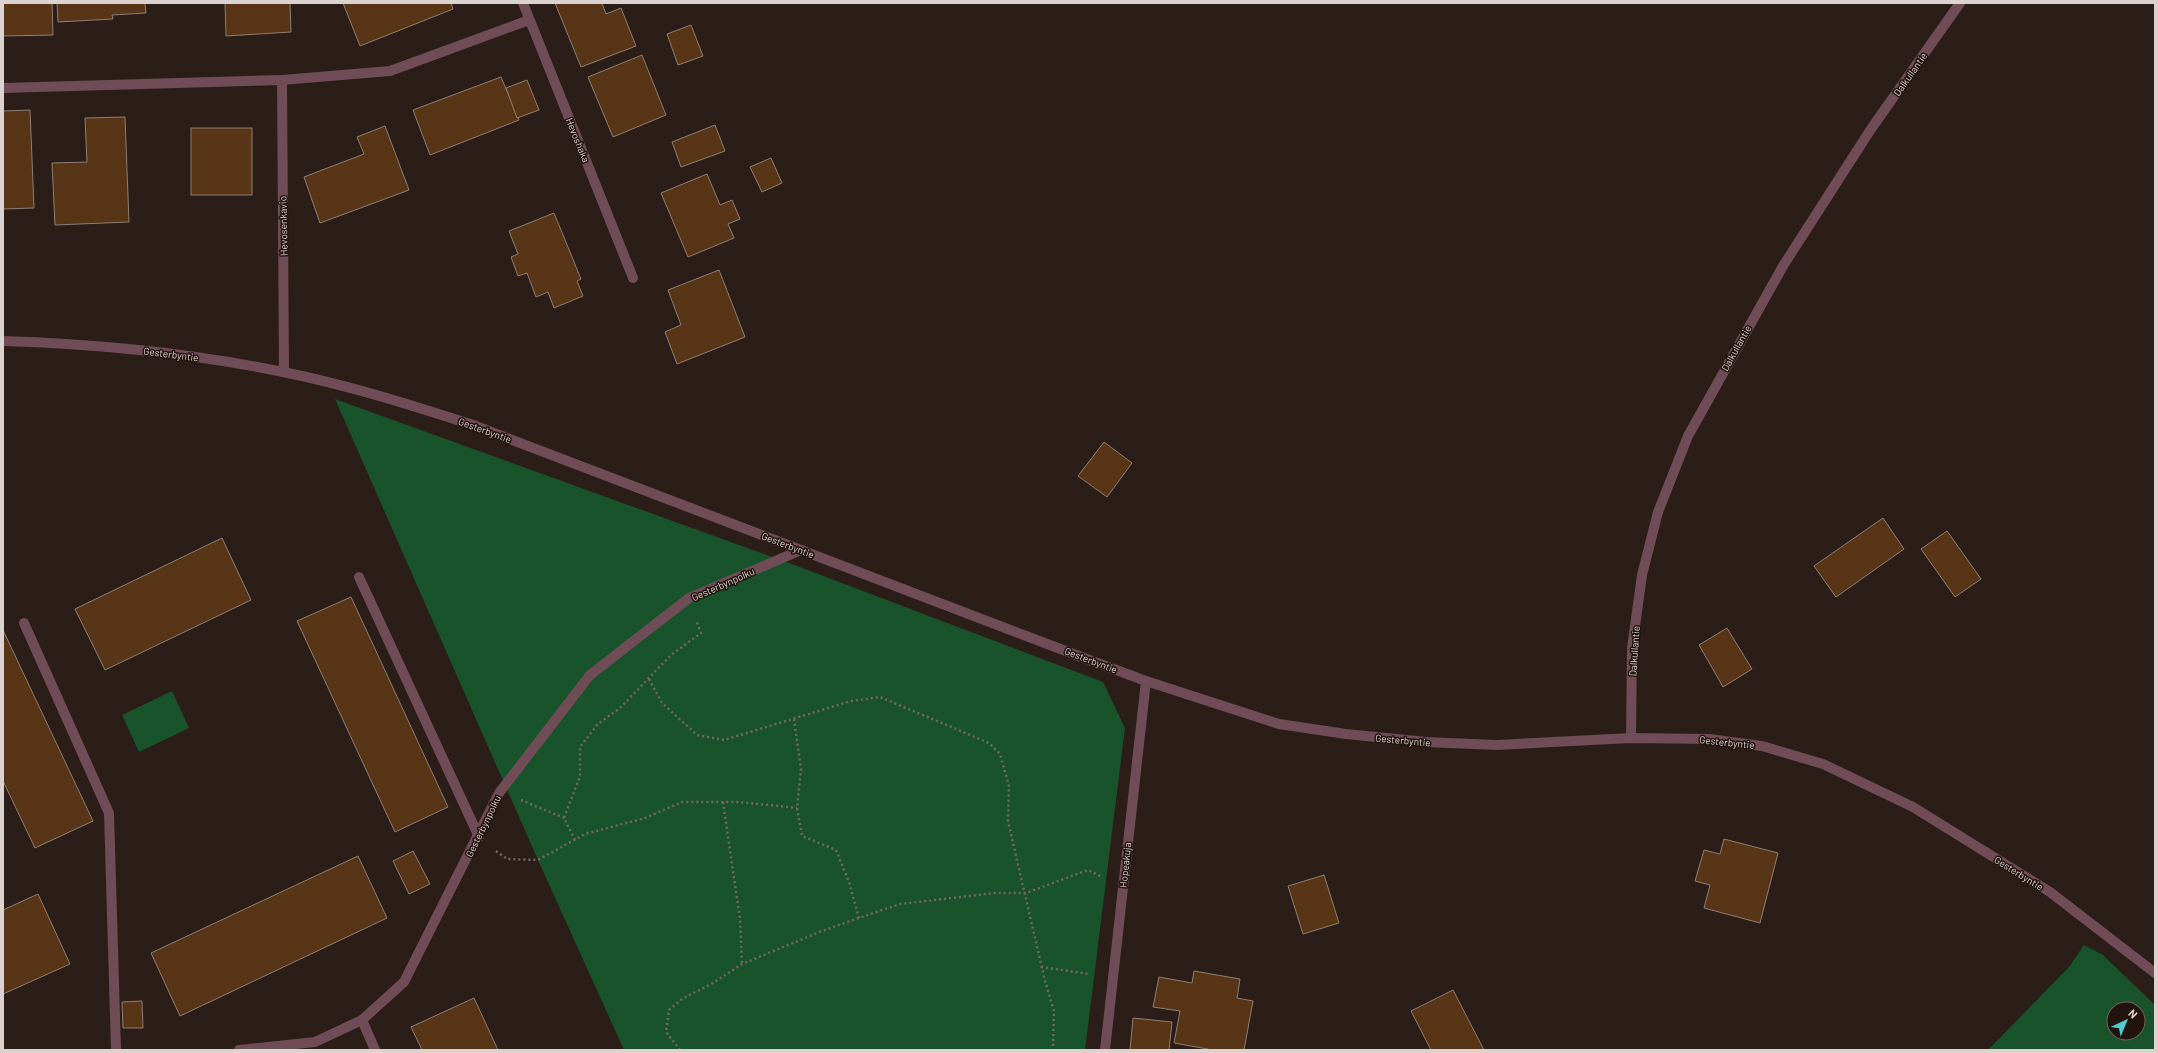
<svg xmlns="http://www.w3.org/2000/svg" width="2158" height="1053" font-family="Barlow,sans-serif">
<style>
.green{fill:#19532b;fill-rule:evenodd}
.building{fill:#583516;stroke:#8e7f74}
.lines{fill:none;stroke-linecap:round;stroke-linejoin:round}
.path{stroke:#756864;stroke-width:2.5;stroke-dasharray:2 3;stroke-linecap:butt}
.minor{stroke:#704c56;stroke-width:10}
.labels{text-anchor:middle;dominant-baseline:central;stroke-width:3;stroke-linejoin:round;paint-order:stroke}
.street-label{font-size:10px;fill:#dcd2cf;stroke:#21140f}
</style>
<rect width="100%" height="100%" fill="#2b1d18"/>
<g class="green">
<path d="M 335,399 L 797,566 L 1103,682 L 1125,728 L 1085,1050 L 624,1050 L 538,860 Z"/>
<path d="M 172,691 L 189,728 L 139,752 L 122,715 Z"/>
<path d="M 2084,945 L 2103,955 L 2155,1005 L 2155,1050 L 1988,1050 L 2069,967 ZM 2114,1009 L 2138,1009 L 2138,1033 L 2114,1033 Z"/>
</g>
<g class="building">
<path d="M 3,3 L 52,3 L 53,35 L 3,36 Z"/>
<path d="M 57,3 L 145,3 L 146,13 L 112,15 L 113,19 L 58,22 Z"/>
<path d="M 225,3 L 290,3 L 291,32 L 226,36 Z"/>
<path d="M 343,3 L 451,3 L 453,9 L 360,46 Z"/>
<path d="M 555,3 L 602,3 L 606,14 L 621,8 L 636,46 L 581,67 Z"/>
<path d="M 691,25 L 703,56 L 678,65 L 667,34 Z"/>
<path d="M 642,55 L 666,115 L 613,137 L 588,77 Z"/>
<path d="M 501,77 L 519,120 L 430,155 L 413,110 Z"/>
<path d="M 527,80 L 539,110 L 517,118 L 506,88 Z"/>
<path d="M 30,110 L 34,208 L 3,209 L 3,111 Z"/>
<path d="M 125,117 L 129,222 L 55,225 L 52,163 L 87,162 L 85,118 Z"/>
<path d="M 715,125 L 725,151 L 681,167 L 672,142 Z"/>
<path d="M 385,126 L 409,190 L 320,223 L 304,177 L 364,154 L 357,137 Z"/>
<rect x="191" y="128" width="61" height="67"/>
<path d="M 771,158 L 782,183 L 762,192 L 750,167 Z"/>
<path d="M 707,174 L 720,205 L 732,200 L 740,219 L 728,224 L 734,238 L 688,257 L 661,193 Z"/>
<path d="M 554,213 L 581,279 L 577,281 L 583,296 L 554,308 L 548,292 L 536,297 L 527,273 L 518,276 L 511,257 L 518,254 L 509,231 Z"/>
<path d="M 719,270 L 745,337 L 677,364 L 665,332 L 681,325 L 668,290 Z"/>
<path d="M 1104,442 L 1132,463 L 1107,497 L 1078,476 Z"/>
<path d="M 1883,518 L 1904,549 L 1836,597 L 1814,566 Z"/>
<path d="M 1947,531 L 1981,579 L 1955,597 L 1921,549 Z"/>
<path d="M 222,538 L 251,600 L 105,670 L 75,609 Z"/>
<path d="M 351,597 L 448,807 L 395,832 L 297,621 Z"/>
<path d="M 1727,628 L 1752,669 L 1723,687 L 1699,645 Z"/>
<path d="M 3,630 L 93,821 L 35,848 L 3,781 Z"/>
<path d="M 1724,839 L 1778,853 L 1760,923 L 1704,908 L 1710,885 L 1695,881 L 1704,850 L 1720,854 Z"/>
<path d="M 413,851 L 430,884 L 409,894 L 393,861 Z"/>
<path d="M 358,856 L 387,918 L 180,1016 L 151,953 Z"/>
<path d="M 1324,875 L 1339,923 L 1303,934 L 1288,886 Z"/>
<path d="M 38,894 L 70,964 L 3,994 L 3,910 Z"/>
<path d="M 1194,971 L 1240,979 L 1237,998 L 1253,1001 L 1244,1050 L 1213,1050 L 1174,1043 L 1180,1011 L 1153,1007 L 1159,977 L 1192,983 Z"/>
<path d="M 1453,990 L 1484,1050 L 1431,1050 L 1411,1011 Z"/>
<path d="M 474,998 L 498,1050 L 422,1050 L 411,1027 Z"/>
<path d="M 142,1001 L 143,1028 L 123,1028 L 122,1002 Z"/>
<path d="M 1133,1018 L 1172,1022 L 1169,1050 L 1130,1050 Z"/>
</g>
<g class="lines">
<g class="path">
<path d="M 649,679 L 662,703 L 697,735 L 724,740 L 851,701 L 880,697 L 989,743 L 1000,754 L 1009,786 L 1008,821 L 1016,856 L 1045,981 L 1054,1011 L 1053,1050"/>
<path d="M 794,719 L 801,769 L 797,808 L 802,836 L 836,850 L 849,882 L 859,918"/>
<path d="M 521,800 L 564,818"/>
<path d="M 723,802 L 740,919 L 742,964"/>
<path d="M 575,840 L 564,818 L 580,776 L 580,747 L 598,724 L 620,708 L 671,655 L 701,633 L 696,620"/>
<path d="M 496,851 L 507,859 L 538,860 L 585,834 L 645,818 L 682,802 L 739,802 L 797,808"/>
<path d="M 1041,967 L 1090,974"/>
<path d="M 680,1050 L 666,1032 L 669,1010 L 682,999 L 713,983 L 742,964 L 822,931 L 859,918 L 900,904 L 995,893 L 1026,893 L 1088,870 L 1102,877"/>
</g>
<g class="minor">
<path d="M 523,3 L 633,278"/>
<path d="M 282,80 L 284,372"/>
<path d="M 3,88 L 282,80 L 390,71 L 529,20"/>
<path d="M 3,341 C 97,344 191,353 283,372 C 348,385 411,405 473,425 L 1092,661 L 1146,681 L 1279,724 L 1346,734 L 1426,742 L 1497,745 L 1631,738 L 1709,739 L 1762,746 L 1823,764 L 1913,807 L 2050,892 L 2155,973"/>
<path d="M 359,577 L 479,837"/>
<path d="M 24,623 L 109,813 L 116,1050"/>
<path d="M 1631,738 L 1632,648 L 1642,575 L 1658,512 L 1688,436 L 1783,266 L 1871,129 L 1960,3"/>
<path d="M 362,1020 L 375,1050"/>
<path d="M 239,1050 L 315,1042 L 362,1020 L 404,982 L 499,793 L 590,675 L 689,598 L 801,550"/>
<path d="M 1105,1050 L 1146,681"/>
</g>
</g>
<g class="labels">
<g class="street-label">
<text transform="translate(1910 74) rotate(-55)">Dalkullantie</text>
<text transform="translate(578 140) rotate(68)">Hevoshaka</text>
<text transform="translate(283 226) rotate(-91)">Hevosenkavio</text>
<text transform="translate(1736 348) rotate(-61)">Dalkullantie</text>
<text transform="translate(171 354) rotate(7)">Gesterbyntie</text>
<text transform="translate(485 430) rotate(20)">Gesterbyntie</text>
<text transform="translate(788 545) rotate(21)">Gesterbyntie</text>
<text transform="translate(723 584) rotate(-24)">Gesterbynpolku</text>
<text transform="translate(1634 651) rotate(-86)">Dalkullantie</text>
<text transform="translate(1091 660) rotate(21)">Gesterbyntie</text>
<text transform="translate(1403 740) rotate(5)">Gesterbyntie</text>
<text transform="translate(1727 742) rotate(6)">Gesterbyntie</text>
<text transform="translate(483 826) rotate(-64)">Gesterbynpolku</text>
<text transform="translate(1125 865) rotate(-84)">Hopeakuja</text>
<text transform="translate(2019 873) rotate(32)">Gesterbyntie</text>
</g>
</g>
<rect width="2158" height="1053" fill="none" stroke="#dcd2cf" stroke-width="8"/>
<g transform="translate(2126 1021) rotate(44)"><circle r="19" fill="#21140f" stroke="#6c605c"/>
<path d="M0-3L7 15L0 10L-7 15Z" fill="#52cdcf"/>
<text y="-6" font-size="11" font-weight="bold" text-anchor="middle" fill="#dcd2cf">N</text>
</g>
</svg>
